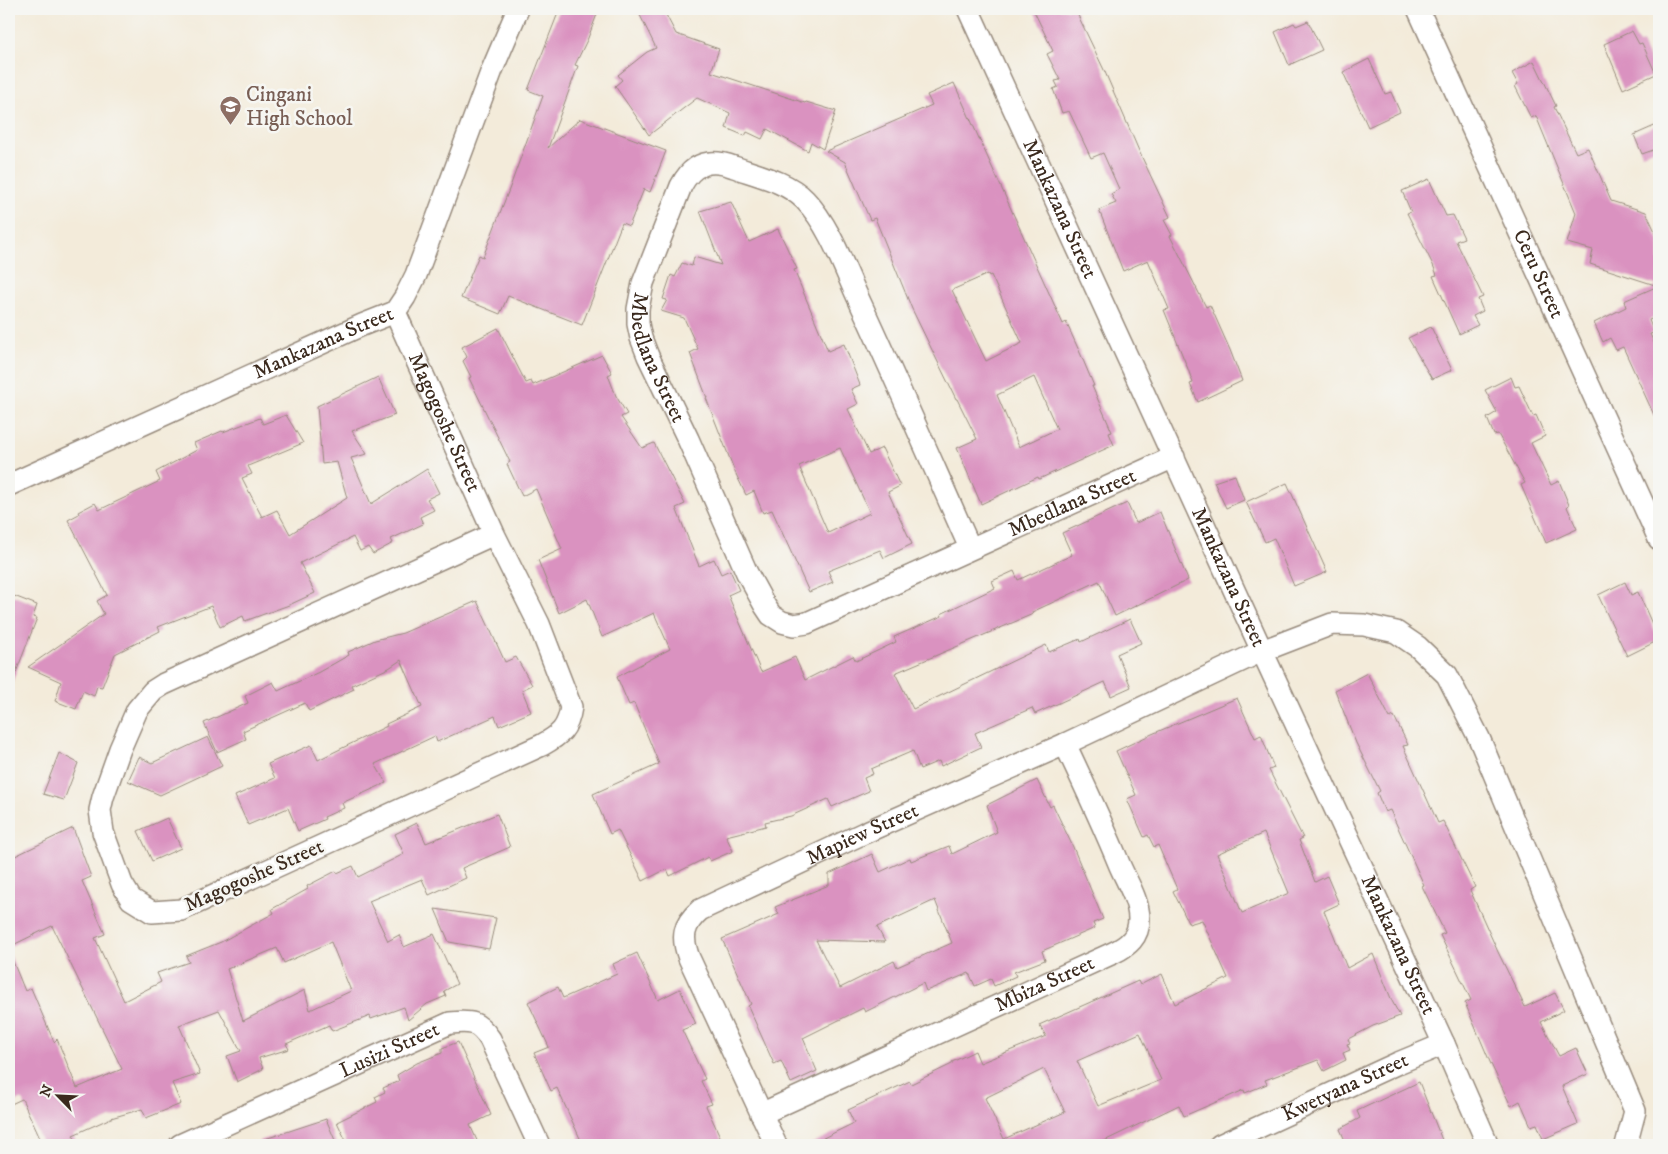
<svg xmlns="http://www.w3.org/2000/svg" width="1668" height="1154" font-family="'IM FELL DW Pica',serif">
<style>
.building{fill:#da92c0;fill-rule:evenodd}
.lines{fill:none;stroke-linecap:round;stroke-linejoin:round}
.street-casing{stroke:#978a7c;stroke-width:24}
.street{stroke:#fff;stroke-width:21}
.labels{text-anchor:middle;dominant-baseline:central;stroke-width:5;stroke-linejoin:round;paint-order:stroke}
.education-label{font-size:21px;fill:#785e54;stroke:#f6f6f2;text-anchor:start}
.street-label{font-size:21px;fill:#3b2a1e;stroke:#f6f6f2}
</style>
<rect width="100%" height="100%" fill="#f6f6f2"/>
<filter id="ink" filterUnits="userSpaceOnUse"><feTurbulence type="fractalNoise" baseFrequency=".02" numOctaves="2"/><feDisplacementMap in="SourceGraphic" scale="10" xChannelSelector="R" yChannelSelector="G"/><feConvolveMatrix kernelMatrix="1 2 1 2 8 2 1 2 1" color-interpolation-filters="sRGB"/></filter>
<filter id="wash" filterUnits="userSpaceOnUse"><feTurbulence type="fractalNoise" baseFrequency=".0096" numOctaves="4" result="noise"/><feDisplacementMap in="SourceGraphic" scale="20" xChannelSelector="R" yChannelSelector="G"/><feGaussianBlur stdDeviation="1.12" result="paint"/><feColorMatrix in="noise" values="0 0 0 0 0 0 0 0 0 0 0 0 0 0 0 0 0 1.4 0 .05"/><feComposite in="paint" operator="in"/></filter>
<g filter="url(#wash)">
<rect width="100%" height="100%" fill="#f3ebda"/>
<g id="blocks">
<g class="building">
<path d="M 567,9 L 599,9 L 588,38 L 575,65 L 578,66 L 548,148 L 580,119 L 666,151 L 650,192 L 644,189 L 629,226 L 622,223 L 582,325 L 508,296 L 500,314 L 461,298 L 479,255 L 483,257 L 510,187 L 543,96 L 528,90 L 558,13 Z"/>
<path d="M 637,9 L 663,9 L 676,34 L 719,49 L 711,72 L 805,103 L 806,102 L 836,111 L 823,149 L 811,142 L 808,151 L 767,129 L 762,139 L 747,132 L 745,136 L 726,128 L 730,113 L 697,98 L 649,135 L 615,86 L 622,80 L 618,75 L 647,52 L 656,48 Z"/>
<path d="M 1033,9 L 1075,9 L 1105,72 L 1139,151 L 1170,217 L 1164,220 L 1172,235 L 1170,236 L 1206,307 L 1210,305 L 1230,350 L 1242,381 L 1198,402 L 1190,384 L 1193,383 L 1188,369 L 1164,310 L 1169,309 L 1148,260 L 1123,271 L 1099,210 L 1116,203 L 1111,194 L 1119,189 L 1103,153 L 1091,158 L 1069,111 L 1062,113 L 1053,89 L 1058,87 L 1055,81 L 1060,80 L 1047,54 L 1053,51 Z"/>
<path d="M 1308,21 L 1322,50 L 1289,65 L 1275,32 L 1294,23 L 1296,26 Z"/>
<path d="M 1632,31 L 1639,44 L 1642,43 L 1656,74 L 1623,89 L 1604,44 Z"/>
<path d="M 1369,59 L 1385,94 L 1391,92 L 1400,112 L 1368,127 L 1343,72 Z"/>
<path d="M 1534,61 L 1556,106 L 1554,107 L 1576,153 L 1588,148 L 1611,201 L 1646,212 L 1659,240 L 1659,316 L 1649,320 L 1654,333 L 1650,334 L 1659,353 L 1659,426 L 1623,347 L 1616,350 L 1610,338 L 1603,342 L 1594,323 L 1626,307 L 1624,301 L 1658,286 L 1590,264 L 1593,250 L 1567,243 L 1576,213 L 1536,116 L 1531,118 L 1515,86 L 1518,84 L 1512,73 Z"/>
<path d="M 954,83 L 1063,324 L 1066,322 L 1081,355 L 1094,386 L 1092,386 L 1112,432 L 1109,433 L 1114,445 L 1039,479 L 1038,477 L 981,504 L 957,448 L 977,439 L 957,399 L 956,399 L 912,309 L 875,218 L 870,220 L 845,162 L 826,151 L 932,105 L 927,95 ZM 988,274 L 989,276 L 991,275 L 1022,343 L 986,361 L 952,290 ZM 1034,377 L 1057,429 L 1019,447 L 997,395 Z"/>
<path d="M 1659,124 L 1659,148 L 1642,154 L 1634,135 Z"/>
<path d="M 1429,179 L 1446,216 L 1453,215 L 1464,238 L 1456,241 L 1483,297 L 1478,299 L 1483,311 L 1473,316 L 1478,325 L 1459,334 L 1433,276 L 1437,275 L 1433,265 L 1407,213 L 1411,212 L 1402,191 Z"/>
<path d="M 731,202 L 749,242 L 778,229 L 797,269 L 794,270 L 828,351 L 844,344 L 860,385 L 851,389 L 858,404 L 848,409 L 869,454 L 882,448 L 900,486 L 888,492 L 912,544 L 884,558 L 880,550 L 828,571 L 833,582 L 809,592 L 772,510 L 763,513 L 754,491 L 746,495 L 735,472 L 706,398 L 707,398 L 690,353 L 698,349 L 684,318 L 661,311 L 667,300 L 663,299 L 671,275 L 675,277 L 682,263 L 692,266 L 694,257 L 721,265 L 700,211 ZM 840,448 L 870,513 L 828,533 L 799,466 Z"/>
<path d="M 1431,327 L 1452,370 L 1432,379 L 1408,338 Z"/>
<path d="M 498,328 L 526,383 L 531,381 L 533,385 L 602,355 L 612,373 L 608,375 L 616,396 L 627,414 L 621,417 L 642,448 L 654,443 L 685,504 L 676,508 L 699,566 L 714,559 L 721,574 L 730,570 L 739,590 L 728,595 L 761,672 L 795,657 L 805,680 L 853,656 L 856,661 L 896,642 L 894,637 L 942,616 L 941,614 L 995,588 L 992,581 L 1014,571 L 1018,580 L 1072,555 L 1062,533 L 1127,503 L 1136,523 L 1160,512 L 1188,580 L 1115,616 L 1099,581 L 1032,612 L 1033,614 L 895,673 L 913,709 L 1046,645 L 1049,652 L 1080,639 L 1081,642 L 1130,619 L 1141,643 L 1117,654 L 1131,687 L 1111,696 L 1105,682 L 1035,714 L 1032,708 L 975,733 L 981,747 L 941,766 L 939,761 L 920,769 L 913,751 L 871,769 L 873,774 L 864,778 L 869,791 L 832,807 L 828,799 L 791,816 L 765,822 L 766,826 L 726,836 L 733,851 L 710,861 L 708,857 L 670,876 L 667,869 L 643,881 L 618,830 L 610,834 L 593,794 L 659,764 L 634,703 L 629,705 L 617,677 L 670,649 L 654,613 L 602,637 L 587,599 L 559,613 L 538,560 L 562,549 L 536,489 L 522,496 L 507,464 L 510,462 L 469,378 L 471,377 L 463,361 L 467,357 L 462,347 Z"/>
<path d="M 378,377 L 395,415 L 352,431 L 367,454 L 351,458 L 371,504 L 427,469 L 439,493 L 427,499 L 434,510 L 420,517 L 423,524 L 391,539 L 393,543 L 373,554 L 368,547 L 360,551 L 353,537 L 300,563 L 315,593 L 289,605 L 245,621 L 243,616 L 220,627 L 211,606 L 158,627 L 160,631 L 115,654 L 102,687 L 97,686 L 94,696 L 83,691 L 76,709 L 55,701 L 61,682 L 28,667 L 104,614 L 97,601 L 107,595 L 68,520 L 79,514 L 78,512 L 95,503 L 99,510 L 160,481 L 156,472 L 197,450 L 194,443 L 222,431 L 223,432 L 260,418 L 263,424 L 286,415 L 303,443 L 248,466 L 252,474 L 242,478 L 262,517 L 277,510 L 290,534 L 347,498 L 337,462 L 322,464 L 317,406 Z"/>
<path d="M 1511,377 L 1515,387 L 1519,386 L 1533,416 L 1536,415 L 1545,436 L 1531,443 L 1551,485 L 1559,481 L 1569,505 L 1567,507 L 1577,529 L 1546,543 L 1521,485 L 1525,483 L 1498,434 L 1494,435 L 1487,418 L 1497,412 L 1485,390 Z"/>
<path d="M 1235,475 L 1244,500 L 1226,508 L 1214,482 Z"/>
<path d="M 1287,483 L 1327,572 L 1294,586 L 1274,538 L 1265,542 L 1246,502 Z"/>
<path d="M 1625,582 L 1631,595 L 1638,592 L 1659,640 L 1627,656 L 1598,595 Z"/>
<path d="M 9,594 L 37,605 L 33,617 L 37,618 L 10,688 L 9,688 Z"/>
<path d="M 477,601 L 505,662 L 516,657 L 532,685 L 522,690 L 531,712 L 499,726 L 495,716 L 437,742 L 435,736 L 375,764 L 386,783 L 342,803 L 344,808 L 324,817 L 325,819 L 298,831 L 288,808 L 248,825 L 235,796 L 275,778 L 268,764 L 311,745 L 318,760 L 387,726 L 386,724 L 422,707 L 401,660 L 389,668 L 352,685 L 354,689 L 309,711 L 305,703 L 243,731 L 246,739 L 217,752 L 204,723 L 248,703 L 245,696 L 273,682 L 278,691 L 319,672 L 349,655 L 348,652 L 375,640 L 403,633 Z"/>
<path d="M 1367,673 L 1390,718 L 1394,716 L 1408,745 L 1403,746 L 1438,823 L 1443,821 L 1475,887 L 1470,890 L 1498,952 L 1525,1007 L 1555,993 L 1564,1010 L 1541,1022 L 1559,1056 L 1576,1048 L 1588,1074 L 1562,1086 L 1578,1124 L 1543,1139 L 1537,1124 L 1531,1126 L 1520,1101 L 1511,1106 L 1490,1062 L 1465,1003 L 1471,1000 L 1440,935 L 1445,933 L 1422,886 L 1424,885 L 1390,810 L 1385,812 L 1377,793 L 1380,791 L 1356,743 L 1335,690 Z"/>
<path d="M 1237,698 L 1255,738 L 1261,735 L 1274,768 L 1269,770 L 1303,838 L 1299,840 L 1315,882 L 1327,876 L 1339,904 L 1324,911 L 1347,968 L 1373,954 L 1392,1001 L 1400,1016 L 1373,1026 L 1348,1039 L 1350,1043 L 1347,1044 L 1350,1050 L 1343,1053 L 1346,1060 L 1324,1071 L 1318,1060 L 1265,1080 L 1267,1084 L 1245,1093 L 1244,1090 L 1184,1116 L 1179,1105 L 1096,1145 L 809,1145 L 854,1123 L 848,1110 L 910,1081 L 911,1084 L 952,1064 L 952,1062 L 975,1051 L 980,1063 L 1046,1036 L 1039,1025 L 1138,981 L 1140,985 L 1162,974 L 1175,1004 L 1228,978 L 1202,920 L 1189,924 L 1173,891 L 1177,889 L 1158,845 L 1154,847 L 1148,835 L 1144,837 L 1127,799 L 1136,795 L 1116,751 L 1152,734 ZM 1264,833 L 1289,893 L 1242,913 L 1217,854 ZM 1140,1033 L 1161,1080 L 1098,1106 L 1077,1061 ZM 1044,1069 L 1065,1112 L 1004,1139 L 985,1098 Z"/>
<path d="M 208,737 L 222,766 L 160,795 L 128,781 L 139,757 L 152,763 Z"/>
<path d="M 59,753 L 78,763 L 64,800 L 43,794 Z"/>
<path d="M 1037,780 L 1050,807 L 1053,805 L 1073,847 L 1103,919 L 1093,923 L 1095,928 L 1042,951 L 1045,960 L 1014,972 L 1016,976 L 994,986 L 991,979 L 975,986 L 969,973 L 926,991 L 923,983 L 865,1012 L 863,1008 L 803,1038 L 817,1071 L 791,1083 L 781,1061 L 774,1064 L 748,1006 L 751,1004 L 722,939 L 779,914 L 775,907 L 829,885 L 829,874 L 872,854 L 880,872 L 910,858 L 911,861 L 949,846 L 952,854 L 997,832 L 987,805 ZM 935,900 L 952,943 L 897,967 L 894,961 L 840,988 L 816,940 L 885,942 L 877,927 Z"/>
<path d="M 497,814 L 510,847 L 462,868 L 466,878 L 429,895 L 422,879 L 369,901 L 388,941 L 399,935 L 404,947 L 434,934 L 457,984 L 444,991 L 446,996 L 427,1004 L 408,1020 L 404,1007 L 371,1019 L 370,1016 L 332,1031 L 329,1025 L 286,1044 L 289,1049 L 259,1058 L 263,1069 L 237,1082 L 227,1056 L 241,1051 L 219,1010 L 179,1025 L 200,1074 L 172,1083 L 181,1104 L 146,1118 L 142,1109 L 111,1118 L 73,1135 L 78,1145 L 43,1145 L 22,1099 L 9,1105 L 9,952 L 25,991 L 31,988 L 54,1042 L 57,1039 L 77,1088 L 122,1069 L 52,926 L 9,947 L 9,859 L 73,828 L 91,877 L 82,881 L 105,934 L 95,938 L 124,1001 L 161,982 L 157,973 L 189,962 L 186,956 L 221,942 L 274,913 L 272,909 L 308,889 L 307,886 L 336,871 L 337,873 L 353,866 L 358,877 L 404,854 L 395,834 L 417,823 L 426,843 ZM 331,942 L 351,991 L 310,1010 L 305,990 L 243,1021 L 227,969 L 277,948 L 284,963 Z"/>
<path d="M 167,818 L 181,848 L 152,861 L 138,831 Z"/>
<path d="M 435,909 L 496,918 L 489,949 L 449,942 Z"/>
<path d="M 637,953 L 658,1000 L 680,989 L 696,1024 L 682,1030 L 705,1079 L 701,1081 L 712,1104 L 706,1106 L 724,1145 L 583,1145 L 557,1088 L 551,1091 L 534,1053 L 549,1047 L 528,1002 L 558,987 L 563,998 L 617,974 L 613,964 Z"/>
<path d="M 458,1042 L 491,1115 L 470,1125 L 479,1145 L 348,1145 L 337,1122 L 377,1102 L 375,1097 L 385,1092 L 383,1088 L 399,1081 L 397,1075 L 417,1063 L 442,1053 L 442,1048 Z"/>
<path d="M 1419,1082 L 1444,1145 L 1347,1145 L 1340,1129 L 1360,1118 L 1357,1111 Z"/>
<path d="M 326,1119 L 337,1145 L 260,1145 L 259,1141 Z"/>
</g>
</g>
</g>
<g filter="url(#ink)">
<use href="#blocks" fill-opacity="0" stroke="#978a7c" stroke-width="1"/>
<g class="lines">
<defs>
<g id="street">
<path id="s1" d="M 968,9 L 1262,651 L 1444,1044 L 1488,1145"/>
<path id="s2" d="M 1418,9 L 1659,539"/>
<path id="s3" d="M 395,312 L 494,534 L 539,624 L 571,707 C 568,729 560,735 542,745 L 181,910 L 152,912 L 131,899 L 122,884 L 103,832 L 100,810 L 103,797 L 120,749 L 137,710 L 153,691 L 164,684 L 494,534"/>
<path id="s4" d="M 9,485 L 362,325 L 395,312 L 405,297 L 416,275 L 492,70 L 518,9"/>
<path id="s5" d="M 970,548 C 933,465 897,382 859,300 C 844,268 830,226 805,200 C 788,182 757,175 734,167 C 710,158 693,163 681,186 L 643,283 L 638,309 L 638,324 L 641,338 L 648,356 L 688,439 L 747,573 L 765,606 L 771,615 L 782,622 L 794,625 L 807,623 L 1174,457"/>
<path id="s6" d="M 761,1114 L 1113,953 C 1128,946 1139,937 1139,919 C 1139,901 1127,882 1120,866 C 1103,825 1084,784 1065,744"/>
<path id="s7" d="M 180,1145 L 450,1023 C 471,1021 478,1021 490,1039 L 539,1145"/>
<path id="s8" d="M 776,1145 L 689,958 C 681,937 683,925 700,910 L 864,833 L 1065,744 L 1262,651 L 1332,624 L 1364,625 L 1396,632 L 1418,647 L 1447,675 L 1479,738 L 1635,1111 L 1626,1145"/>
<path id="s9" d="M 1220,1145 L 1398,1063 L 1444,1044"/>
</g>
</defs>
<use href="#street" class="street-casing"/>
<use href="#street" class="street"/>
</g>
</g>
<defs>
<symbol id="school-pin" viewBox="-11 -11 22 30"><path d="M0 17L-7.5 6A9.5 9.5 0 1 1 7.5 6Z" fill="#8d6e63" stroke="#f6f6f2"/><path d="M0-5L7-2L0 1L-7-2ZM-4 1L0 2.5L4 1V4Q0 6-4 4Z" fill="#fff"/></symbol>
</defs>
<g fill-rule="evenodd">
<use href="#school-pin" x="218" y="94" width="25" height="34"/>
</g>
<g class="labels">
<g class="education-label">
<text x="246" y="95">Cingani<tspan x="246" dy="24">High School</tspan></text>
</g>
<g class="street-label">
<text stroke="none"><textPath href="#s1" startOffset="220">Mankazana Street</textPath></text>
<text stroke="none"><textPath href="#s2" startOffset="291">Ceru Street</textPath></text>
<text stroke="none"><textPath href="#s4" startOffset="345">Mankazana Street</textPath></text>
<text stroke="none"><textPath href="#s5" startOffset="711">Mbedlana Street</textPath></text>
<text stroke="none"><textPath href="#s3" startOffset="121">Magogoshe Street</textPath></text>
<text stroke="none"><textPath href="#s5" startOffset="1324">Mbedlana Street</textPath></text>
<text stroke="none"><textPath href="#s1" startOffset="625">Mankazana Street</textPath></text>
<text stroke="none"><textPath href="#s8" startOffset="439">Mapiew Street</textPath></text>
<text transform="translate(254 876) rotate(-24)">Magogoshe Street</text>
<text stroke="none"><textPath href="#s1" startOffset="1030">Mankazana Street</textPath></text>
<text stroke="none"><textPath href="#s6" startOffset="312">Mbiza Street</textPath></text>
<text stroke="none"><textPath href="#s7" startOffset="230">Lusizi Street</textPath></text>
<text stroke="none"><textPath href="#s9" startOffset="138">Kwetyana Street</textPath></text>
</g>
</g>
<rect width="1668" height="1154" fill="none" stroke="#f6f6f2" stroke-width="30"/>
<g transform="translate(58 1096) rotate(294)" stroke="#f6f6f2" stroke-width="4" paint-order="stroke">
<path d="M0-4L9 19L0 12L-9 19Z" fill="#3b2a1e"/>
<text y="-8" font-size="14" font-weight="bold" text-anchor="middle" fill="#3b2a1e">N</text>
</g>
</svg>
